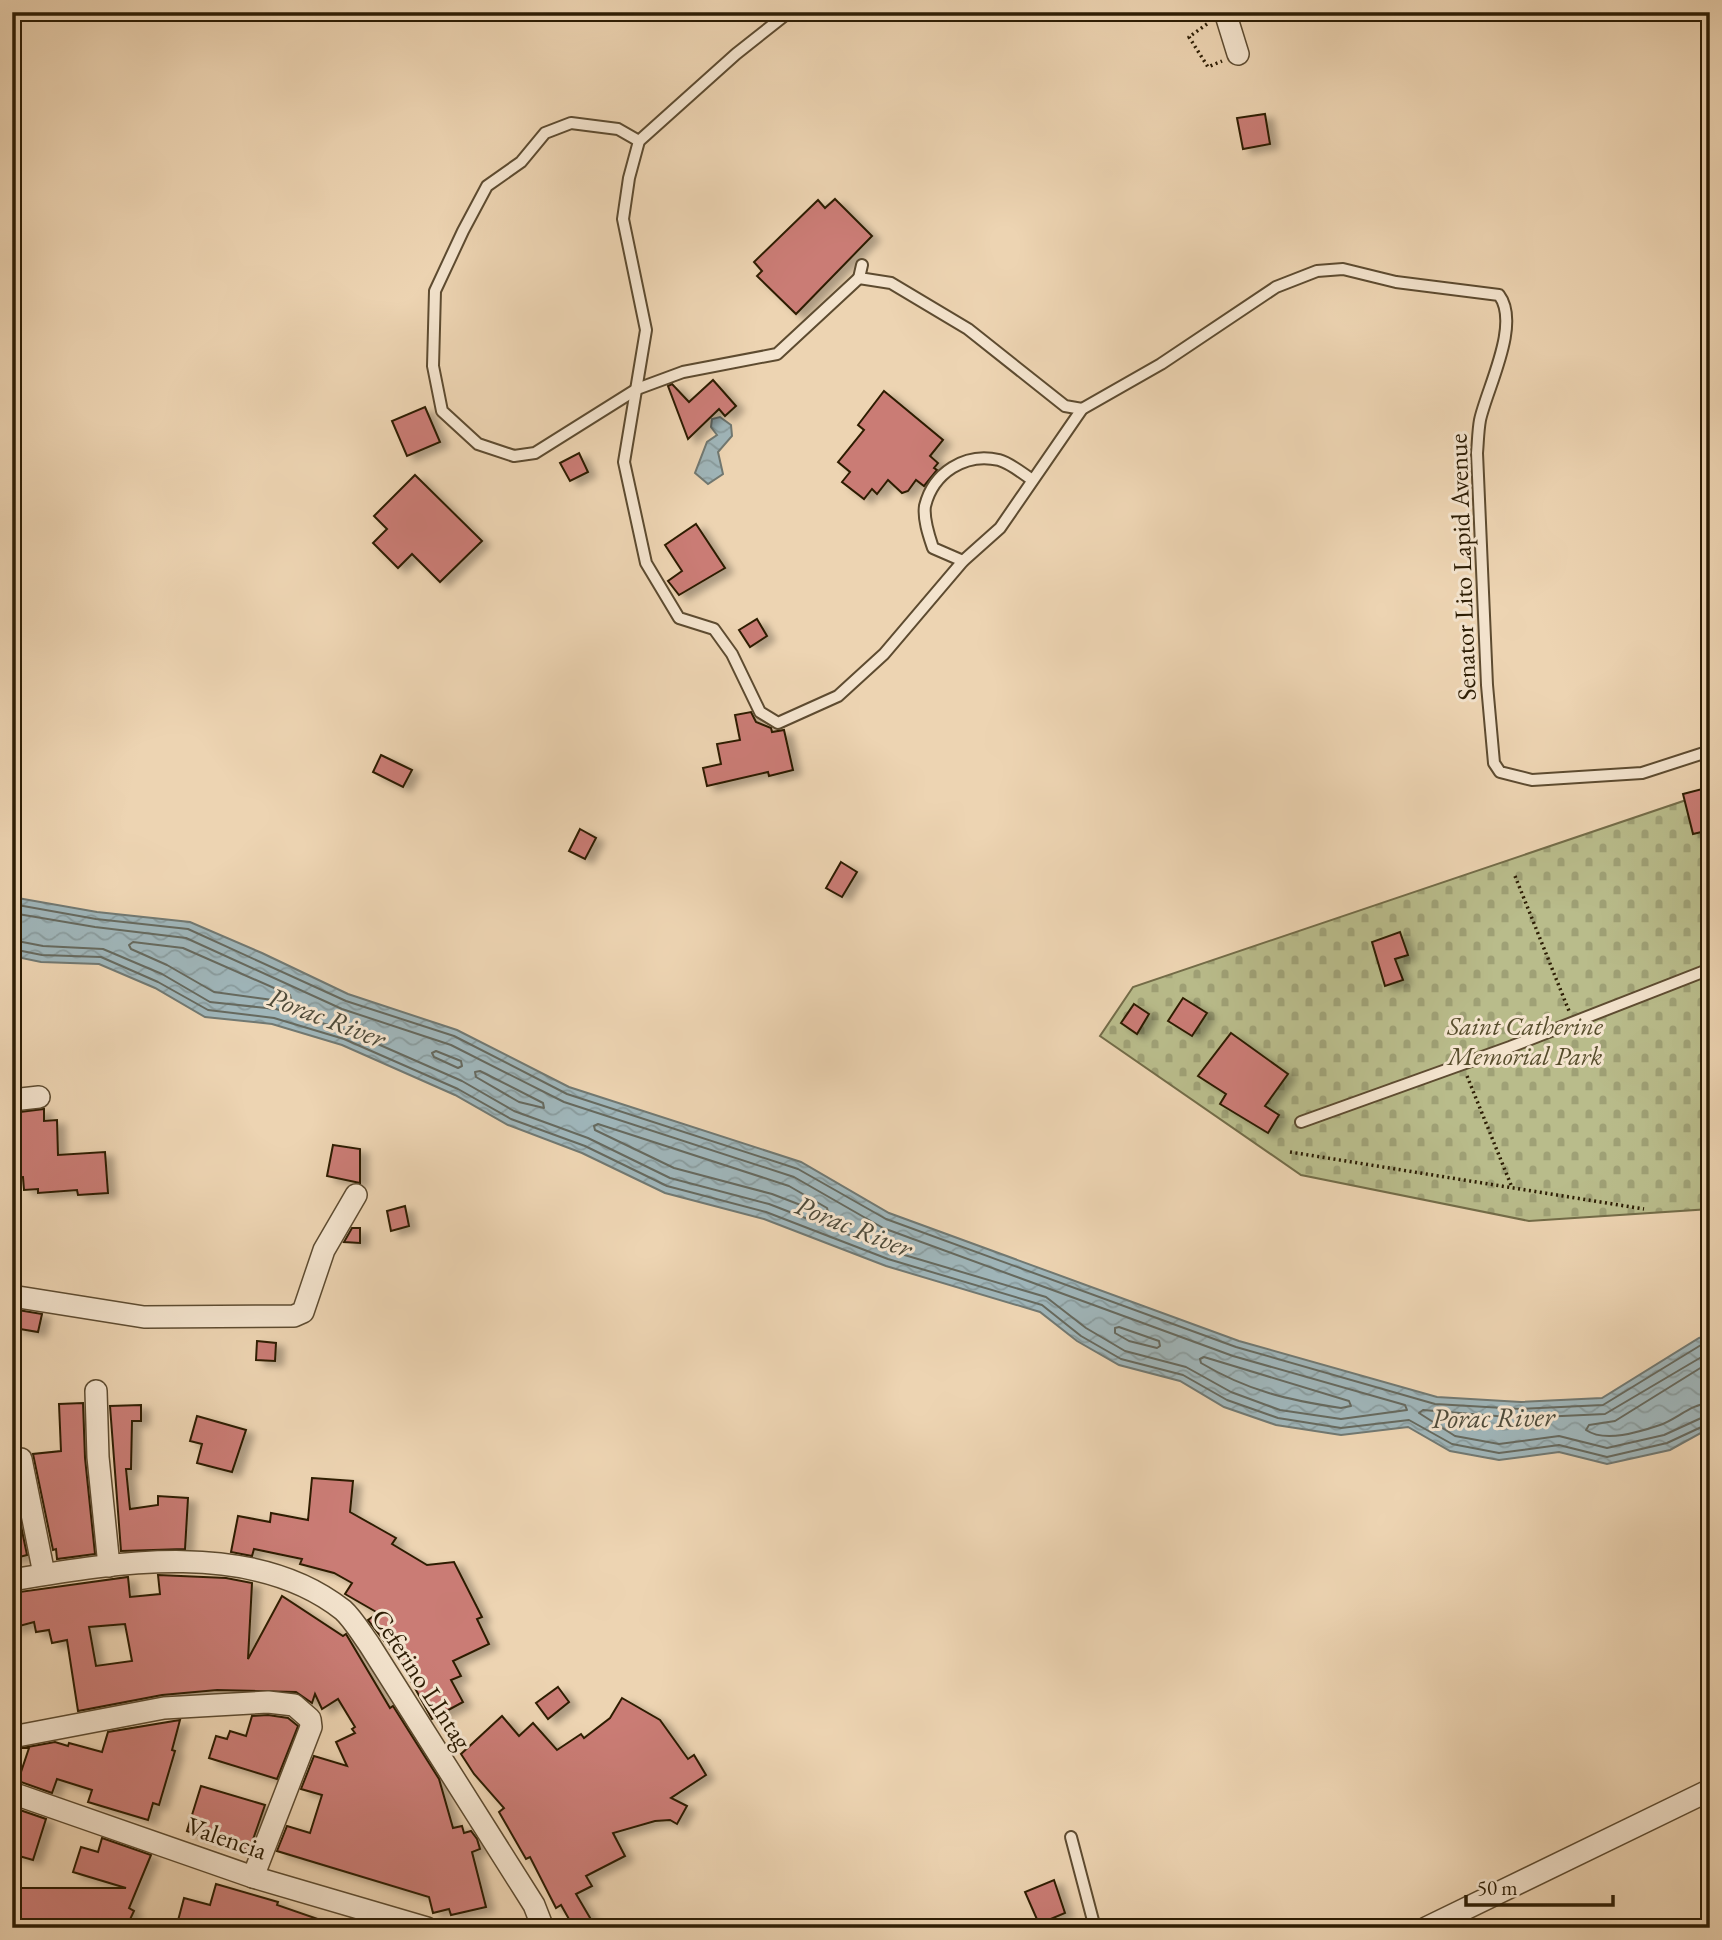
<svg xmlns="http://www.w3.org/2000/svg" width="1722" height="1940" font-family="'EB Garamond',serif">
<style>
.cemetery{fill:url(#cemetery-stones);stroke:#736c48;stroke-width:2}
.water{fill:url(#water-waves);stroke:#717871;stroke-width:2}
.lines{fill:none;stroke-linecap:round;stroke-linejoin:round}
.shore{stroke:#66695e;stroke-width:2}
.building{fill:#ca7c75;stroke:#2d1d04;stroke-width:2;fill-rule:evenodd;filter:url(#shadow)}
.service-casing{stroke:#5d4b30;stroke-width:14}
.minor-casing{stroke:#5d4b30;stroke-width:24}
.path{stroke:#2d1d04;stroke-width:3.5;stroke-dasharray:2 3.5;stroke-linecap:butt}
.service{stroke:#f3e3cd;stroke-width:10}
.minor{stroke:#f3e3cd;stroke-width:21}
.labels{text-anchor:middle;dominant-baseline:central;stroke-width:6;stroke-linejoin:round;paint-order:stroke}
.street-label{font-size:26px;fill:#2d1d04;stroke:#f3e3cd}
.park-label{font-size:26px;font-style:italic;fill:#574d2c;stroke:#f3e3cd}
.water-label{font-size:28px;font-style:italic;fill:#4f4b3a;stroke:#f3e3cd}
</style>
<defs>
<pattern id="cemetery-stones" width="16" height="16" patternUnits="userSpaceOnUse" patternTransform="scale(1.75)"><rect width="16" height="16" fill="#b9bc8b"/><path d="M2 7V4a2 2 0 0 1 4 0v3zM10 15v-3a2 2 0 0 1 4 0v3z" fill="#9fa176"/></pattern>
<pattern id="water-waves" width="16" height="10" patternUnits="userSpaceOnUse" patternTransform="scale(1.75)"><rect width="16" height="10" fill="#9fb5b9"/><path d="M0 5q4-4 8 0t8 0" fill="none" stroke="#899b9d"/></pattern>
<filter id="shadow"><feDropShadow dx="8" dy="4.5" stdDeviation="3.5" flood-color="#0004"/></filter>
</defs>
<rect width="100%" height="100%" fill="#edd4b2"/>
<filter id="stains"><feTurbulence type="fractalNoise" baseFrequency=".00286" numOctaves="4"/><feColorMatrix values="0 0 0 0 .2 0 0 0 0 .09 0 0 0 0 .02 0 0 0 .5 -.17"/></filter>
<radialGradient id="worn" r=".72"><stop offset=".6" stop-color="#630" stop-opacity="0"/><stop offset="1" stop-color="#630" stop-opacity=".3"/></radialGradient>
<path class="cemetery" d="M 1710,792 L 1710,1209 L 1529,1221 L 1301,1175 L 1100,1036 L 1133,987 Z"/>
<g class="water">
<path d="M 720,417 L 731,425 L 732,436 L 718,452 L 723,474 L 708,484 L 695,473 L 707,442 L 717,435 L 711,427 L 712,419 Z"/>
<path d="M 12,897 L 97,912 L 190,922 L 262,953 L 348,994 L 457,1030 L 569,1087 L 801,1162 L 889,1213 L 1239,1341 L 1437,1397 L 1521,1402 L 1602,1398 L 1699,1338 L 1710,1335 L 1710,1428 L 1670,1450 L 1607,1464 L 1559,1452 L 1499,1460 L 1450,1451 L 1408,1427 L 1341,1435 L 1276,1425 L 1224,1407 L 1180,1381 L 1119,1365 L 1077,1341 L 1040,1312 L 886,1266 L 764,1219 L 665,1193 L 582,1153 L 508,1125 L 455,1095 L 342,1045 L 272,1024 L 205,1017 L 155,988 L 99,964 L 41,962 L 12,956 Z"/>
</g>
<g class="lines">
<g class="shore">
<path d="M 12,904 L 96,919 L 188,929 L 346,1001 L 454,1036 L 567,1094 L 798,1169 L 886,1219 L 1236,1347 L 1435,1404 L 1521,1409 L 1603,1405 L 1701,1345 L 1710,1343"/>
<path d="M 12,913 L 95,927 L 186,938 L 342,1009 L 451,1045 L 564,1102 L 794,1177 L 883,1228 L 1233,1356 L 1405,1405 L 1407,1410 L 1341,1419 L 1280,1410 L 1231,1392 L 1186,1367 L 1125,1351 L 1086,1328 L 1046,1297 L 891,1251 L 769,1204 L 670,1178 L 588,1138 L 514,1111 L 462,1081 L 348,1031 L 276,1009 L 210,1002 L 162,974 L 103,949 L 43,946 L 12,940"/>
<path d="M 133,942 L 183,948 L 290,995 L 291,999 L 288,1002 L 214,992 L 167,965 L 131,949 L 129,945 Z"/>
<path d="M 12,949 L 42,955 L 101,957 L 158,982 L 208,1010 L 274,1018 L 344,1039 L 458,1089 L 511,1119 L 585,1146 L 667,1186 L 766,1212 L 888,1259 L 1042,1305 L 1081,1336 L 1121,1359 L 1183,1375 L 1227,1400 L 1278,1418 L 1341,1428 L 1409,1420 L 1452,1444 L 1499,1453 L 1559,1445 L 1607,1457 L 1667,1443 L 1710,1423"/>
<path d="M 436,1051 L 461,1061 L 462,1066 L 458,1068 L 434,1057 L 432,1053 Z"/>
<path d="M 480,1071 L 543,1103 L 544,1108 L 519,1102 L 476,1077 L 475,1072 Z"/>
<path d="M 598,1124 L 789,1186 L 827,1208 L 828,1212 L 824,1214 L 772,1194 L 674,1168 L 595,1130 L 594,1126 Z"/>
<path d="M 1119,1327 L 1159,1341 L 1160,1346 L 1157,1348 L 1129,1341 L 1115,1333 L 1115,1328 Z"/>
<path d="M 1710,1352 L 1605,1414 L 1521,1418 L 1423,1410 L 1419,1413 L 1455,1436 L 1499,1444 L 1559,1436 L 1607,1448 L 1664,1435 L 1710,1414"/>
<path d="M 1204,1357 L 1349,1401 L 1351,1406 L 1341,1408 C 1288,1400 1248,1391 1201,1363 L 1200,1359 Z"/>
<path d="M 1710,1362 L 1615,1421 L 1589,1425 L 1586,1430 C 1605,1443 1639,1432 1660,1425 C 1677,1419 1691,1404 1710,1403"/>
</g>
</g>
<g class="building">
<path d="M 1265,114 L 1270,144 L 1243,149 L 1237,118 Z"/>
<path d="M 835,199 L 872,236 L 796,314 L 757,276 L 762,271 L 754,262 L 818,200 L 825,208 Z"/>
<path d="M 713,380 L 736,406 L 725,416 L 719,409 L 688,439 L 668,386 L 672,384 L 689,402 Z"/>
<path d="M 884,391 L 943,440 L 930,456 L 938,463 L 934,468 L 937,470 L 924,486 L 916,480 L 908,491 L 902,493 L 888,480 L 877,494 L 872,489 L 864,499 L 842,482 L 850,472 L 838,462 L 864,430 L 858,425 Z"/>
<path d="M 425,407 L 440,442 L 407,456 L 392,421 Z"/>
<path d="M 579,453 L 588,472 L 570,481 L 560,463 Z"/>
<path d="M 415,475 L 482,541 L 440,582 L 412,554 L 398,568 L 373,543 L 387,529 L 374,516 Z"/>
<path d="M 696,524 L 725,568 L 679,595 L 668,581 L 682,571 L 665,545 Z"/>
<path d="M 757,619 L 767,636 L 750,647 L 739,630 Z"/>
<path d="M 751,712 L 756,722 L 771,728 L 772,732 L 784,730 L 793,770 L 769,776 L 768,772 L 707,786 L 703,768 L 721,764 L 717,744 L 740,740 L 735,715 Z"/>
<path d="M 381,755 L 412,770 L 403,787 L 373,772 Z"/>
<path d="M 1710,787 L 1710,830 L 1693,834 L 1683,794 Z"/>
<path d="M 580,829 L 596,838 L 585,859 L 569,851 Z"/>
<path d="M 841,862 L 857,872 L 842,897 L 826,888 Z"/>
<path d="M 1400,932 L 1408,955 L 1395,959 L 1403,980 L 1385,986 L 1372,942 Z"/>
<path d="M 1183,998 L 1207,1013 L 1192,1036 L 1168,1021 Z"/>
<path d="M 1134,1004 L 1149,1014 L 1137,1034 L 1121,1023 Z"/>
<path d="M 1231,1033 L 1288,1074 L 1265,1106 L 1279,1115 L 1268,1133 L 1220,1104 L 1226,1094 L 1198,1076 Z"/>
<path d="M 44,1109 L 44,1121 L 57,1120 L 58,1155 L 105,1152 L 108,1193 L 78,1195 L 77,1190 L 38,1193 L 38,1189 L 24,1190 L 23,1177 L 12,1178 L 12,1113 Z"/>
<path d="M 333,1145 L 360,1149 L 360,1183 L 327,1176 Z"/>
<path d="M 405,1206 L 409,1226 L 391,1231 L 387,1211 Z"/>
<path d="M 352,1228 L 360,1228 L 360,1243 L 344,1242 Z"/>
<path d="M 18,1310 L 42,1314 L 38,1332 L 14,1328 Z"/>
<path d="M 257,1341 L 276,1343 L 275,1361 L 256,1360 Z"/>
<path d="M 83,1403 L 85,1458 L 95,1554 L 57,1559 L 56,1549 L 53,1550 L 33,1454 L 61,1451 L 59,1404 Z"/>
<path d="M 141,1405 L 141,1421 L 132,1421 L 131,1469 L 126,1469 L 130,1509 L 158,1505 L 158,1496 L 188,1498 L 185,1549 L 121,1551 L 110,1406 Z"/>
<path d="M 197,1416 L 246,1430 L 232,1472 L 197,1463 L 202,1444 L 190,1441 Z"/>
<path d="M 312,1478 L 353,1481 L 350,1512 L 396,1538 L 392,1544 L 427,1565 L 454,1562 L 482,1617 L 477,1619 L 489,1644 L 453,1661 L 461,1676 L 451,1680 L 463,1702 L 432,1719 L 401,1663 L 368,1620 L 378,1613 L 345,1594 L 352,1583 L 334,1573 L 300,1564 L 302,1559 L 254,1549 L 252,1556 L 231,1552 L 238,1516 L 270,1522 L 271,1513 L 308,1520 Z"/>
<path d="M 12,1482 L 27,1555 L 12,1559 Z"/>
<path d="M 158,1575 L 226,1578 L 252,1583 L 248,1659 L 282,1596 L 343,1636 L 346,1634 L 390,1708 L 393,1706 L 439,1779 L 453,1828 L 462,1826 L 464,1833 L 471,1831 L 477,1839 L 480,1849 L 472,1852 L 486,1907 L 451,1915 L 449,1909 L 433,1913 L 429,1897 L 277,1851 L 287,1826 L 310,1833 L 322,1795 L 301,1789 L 314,1756 L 347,1766 L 336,1742 L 355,1733 L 352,1729 L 355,1727 L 338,1699 L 322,1709 L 315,1694 L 312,1703 L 296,1692 L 217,1690 L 162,1695 L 78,1711 L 67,1640 L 52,1643 L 49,1630 L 36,1632 L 34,1622 L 12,1628 L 12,1593 L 128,1577 L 130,1597 L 160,1594 ZM 125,1624 L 132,1661 L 96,1666 L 89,1627 Z"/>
<path d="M 558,1687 L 569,1702 L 548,1719 L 536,1703 Z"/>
<path d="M 622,1698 L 660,1720 L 688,1759 L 694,1755 L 706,1775 L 671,1798 L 687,1806 L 677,1824 L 670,1820 L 655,1821 L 613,1833 L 625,1856 L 586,1876 L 592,1886 L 576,1894 L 596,1928 L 574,1928 L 561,1905 L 556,1908 L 530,1857 L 526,1859 L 499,1812 L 504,1808 L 474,1774 L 461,1754 L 502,1716 L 519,1736 L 533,1723 L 557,1750 L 581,1734 L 584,1738 L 610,1718 Z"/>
<path d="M 268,1715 L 288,1718 L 298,1726 L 277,1779 L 209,1758 L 216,1736 L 227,1739 L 230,1731 L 246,1736 L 252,1716 Z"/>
<path d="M 180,1720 L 172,1750 L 175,1751 L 159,1805 L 153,1803 L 148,1820 L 88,1802 L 92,1790 L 57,1779 L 52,1793 L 18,1781 L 29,1748 L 22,1748 L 55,1742 L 68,1746 L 69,1743 L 102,1752 L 108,1732 Z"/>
<path d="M 201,1786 L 265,1805 L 249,1851 L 187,1831 Z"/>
<path d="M 17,1809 L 46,1819 L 33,1860 L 12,1854 L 12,1823 Z"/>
<path d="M 102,1838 L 151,1855 L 129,1908 L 134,1911 L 126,1928 L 16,1928 L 16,1888 L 126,1888 L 73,1872 L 81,1847 L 98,1852 Z"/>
<path d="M 1054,1880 L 1065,1913 L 1039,1924 L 1025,1892 Z"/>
<path d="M 216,1884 L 278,1902 L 277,1905 L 335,1925 L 335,1928 L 176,1928 L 184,1898 L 210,1905 Z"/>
</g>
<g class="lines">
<defs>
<g id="service">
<path d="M 789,12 L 736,54 L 639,141 L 629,178 L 623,219 L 646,330 L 624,462 L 646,563 L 679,618 L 714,629 L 732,654 L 760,712 L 778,723 L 838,696 L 884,654 L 963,561 L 1000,528 L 1082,409 L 1161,364 L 1276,287 L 1317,271 L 1343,269 L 1396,282 L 1499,295 C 1521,324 1487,388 1480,420 C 1478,431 1478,442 1477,453 L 1487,685 L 1494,763 L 1500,772 L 1532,780 L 1642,773 L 1710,751"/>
<path d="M 639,141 L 618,129 L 571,123 L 545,133 L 521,162 L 487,186 L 463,231 L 435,291 L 433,366 L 442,411 L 478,444 L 514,456 L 535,453 L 637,389 L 683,372 L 777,354 L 859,278"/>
<path d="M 862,265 L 859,278 L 891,283 L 968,329 L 1065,406 L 1082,409"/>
<path d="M 963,561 L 933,548 C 929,536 923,519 925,506 C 933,473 965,452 999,460 C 1010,463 1022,473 1031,479"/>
<path d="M 1301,1122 L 1510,1047 L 1710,969"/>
<path d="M 1071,1837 L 1095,1928"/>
</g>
<g id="minor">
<path d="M 1225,12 L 1238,54"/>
<path d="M 12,1100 L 39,1097"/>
<path d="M 12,1296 L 144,1317 L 294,1316 L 303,1312 L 324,1250 L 356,1195"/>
<path d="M 96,1391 L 98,1457 L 109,1566"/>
<path d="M 21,1459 L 44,1574"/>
<path d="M 12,1580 C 117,1562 253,1539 343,1610 C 353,1619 361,1633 369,1644 L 534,1905 L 543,1928"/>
<path d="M 12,1737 L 164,1708 L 268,1702 L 294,1705 L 310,1719 L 311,1727 L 253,1877"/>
<path d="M 12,1793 L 253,1877 L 427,1928"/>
<path d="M 1426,1928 L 1710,1790"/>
</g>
</defs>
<use href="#service" class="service-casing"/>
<use href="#minor" class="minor-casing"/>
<g class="path">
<path d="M 1207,24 L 1189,37 L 1208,67 L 1222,61"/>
<path d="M 1515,876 L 1569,1011"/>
<path d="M 1467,1076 L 1511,1185"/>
<path d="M 1290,1152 L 1644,1209"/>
</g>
<use href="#service" class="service"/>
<use href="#minor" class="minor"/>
</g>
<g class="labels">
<g class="street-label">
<text transform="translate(1462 567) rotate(-92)">Senator Lito Lapid Avenue</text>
<text transform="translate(422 1679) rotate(57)">Ceferino LIntag</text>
<text transform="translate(227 1838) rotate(19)">Valencia</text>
</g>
<g class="park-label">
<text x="1525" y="1026">Saint Catherine<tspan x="1525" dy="30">Memorial Park</tspan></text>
</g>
<g class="water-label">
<text transform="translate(327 1017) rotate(21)">Porac River</text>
<text transform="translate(854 1226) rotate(22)">Porac River</text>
<text transform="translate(1493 1417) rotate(-1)">Porac River</text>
</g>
</g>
<rect width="1722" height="1940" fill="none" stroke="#edd4b2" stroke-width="42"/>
<rect x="14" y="14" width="1694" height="1912" fill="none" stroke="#2d1d04" stroke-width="3.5"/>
<rect x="21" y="21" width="1680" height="1898" fill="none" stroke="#2d1d04" stroke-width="2"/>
<path d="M1466 1895v10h147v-10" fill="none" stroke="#2d1d04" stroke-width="3.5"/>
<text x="1477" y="1895" font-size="21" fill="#2d1d04" stroke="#f3e3cd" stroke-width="5" paint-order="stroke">50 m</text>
<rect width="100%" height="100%" filter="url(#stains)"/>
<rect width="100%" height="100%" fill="url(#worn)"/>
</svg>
